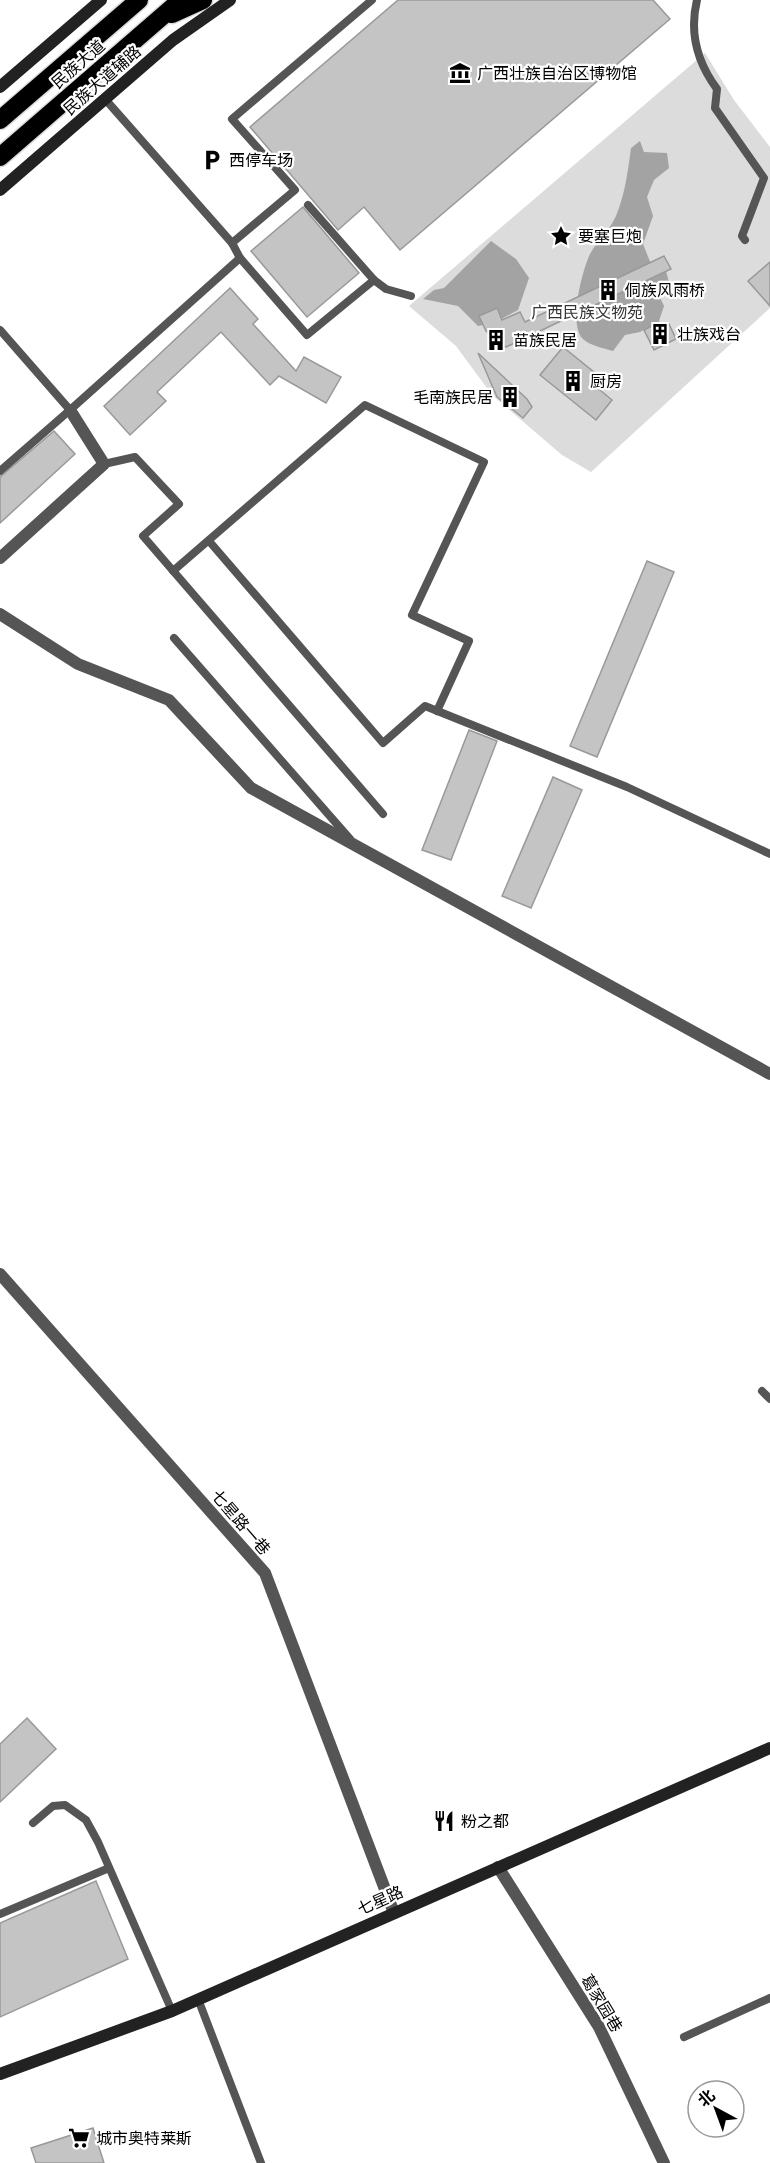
<svg xmlns="http://www.w3.org/2000/svg" width="770" height="2163" font-family="Quicksand,'Noto Sans SC',sans-serif">
<style>
.green{fill:#dcdcdc}
.water{fill:#a3a3a3}
.building{fill:#c4c4c4;stroke:#999;stroke-width:1.5}
.lines{fill:none;stroke-linecap:round;stroke-linejoin:round}
.highway-casing{stroke:#dbdbdb;stroke-width:21}
.lane{stroke:#555;stroke-width:8}
.street{stroke:#555;stroke-width:12}
.secondary{stroke:#222;stroke-width:12}
.highway{stroke:#000;stroke-width:18}
.labels{text-anchor:middle;dominant-baseline:central;stroke-width:4.5;stroke-linejoin:round;paint-order:stroke}
.street-label{font-size:16px;fill:#000;stroke:#fff}
.poi-label{font-size:16px;fill:#000;stroke:#fff;text-anchor:start}
.park-label{font-size:16px;fill:#333;stroke:#fff}
</style>
<rect width="100%" height="100%" fill="#fff"/>
<path class="green" d="M 705,53 L 734,100 L 770,147 L 770,308 L 591,472 L 562,455 L 492,395 L 456,346 L 409,306 Z"/>
<g class="water">
<path d="M 640,141 L 644,152 L 667,153 L 669,168 L 654,180 L 647,197 L 653,216 L 643,244 L 651,264 L 666,271 L 669,282 L 660,286 L 657,291 L 664,306 L 659,321 L 640,332 L 625,335 L 613,351 C 603,348 591,346 583,339 C 568,325 582,271 590,254 C 597,241 610,230 616,216 C 625,194 628,171 631,148 Z"/>
<path d="M 491,241 L 516,259 L 529,278 L 518,310 L 494,323 L 478,326 L 458,306 L 423,299 L 434,290 L 444,288 Z"/>
</g>
<g class="building">
<path d="M 398,0 L 653,0 L 670,19 L 400,250 L 364,207 L 338,230 L 250,127 Z"/>
<path d="M 303,207 L 359,273 L 307,317 L 251,251 Z"/>
<path d="M 664,256 L 671,269 L 506,347 L 486,331 L 479,316 L 497,308 L 502,320 L 520,312 L 525,322 Z"/>
<path d="M 770,262 L 770,306 L 748,281 Z"/>
<path d="M 230,288 L 258,319 L 253,324 L 296,371 L 304,357 L 341,377 L 326,403 L 279,376 L 270,385 L 221,332 L 157,392 L 166,401 L 130,435 L 104,406 Z"/>
<path d="M 659,322 L 662,328 L 669,324 L 676,339 L 654,350 L 644,330 Z"/>
<path d="M 563,347 L 600,377 L 594,385 L 612,400 L 596,420 L 540,375 Z"/>
<path d="M 478,353 L 527,399 L 532,407 L 523,418 L 497,397 Z"/>
<path d="M 54,431 L 75,454 L 0,523 L 0,477 Z"/>
<path d="M 647,561 L 674,572 L 597,757 L 570,746 Z"/>
<path d="M 469,730 L 497,741 L 451,860 L 422,850 Z"/>
<path d="M 553,777 L 582,790 L 531,908 L 502,896 Z"/>
<path d="M 27,1718 L 56,1749 L 0,1802 L 0,1744 Z"/>
<path d="M 96,1881 L 128,1959 L 0,2017 L 0,1923 Z"/>
<path d="M 93,2128 L 104,2163 L 36,2163 L 31,2148 Z"/>
</g>
<g class="lines">
<defs>
<g id="highway">
<path d="M 172,14 L 203,0"/>
<path d="M 0,120 L 139,0"/>
<path d="M 0,157 L 181,0"/>
</g>
</defs>
<use href="#highway" class="highway-casing"/>
<g class="lane">
<path d="M 697,0 C 689,33 697,62 717,89 L 715,108 L 764,178 L 742,236 L 745,240"/>
<path d="M 105,99 L 232,243"/>
<path d="M 240,258 L 232,243 L 295,190 L 232,119 L 372,0"/>
<path d="M 374,280 L 386,289 L 411,296"/>
<path d="M 0,330 L 70,410 L 0,471"/>
<path d="M 70,410 L 240,258 L 307,335 L 374,280 L 308,205"/>
<path d="M 104,464 L 135,457 L 179,504 L 143,536 L 383,814"/>
<path d="M 209,541 L 383,743 L 425,706 L 627,787 L 770,854"/>
<path d="M 173,571 L 365,405 L 484,462 L 412,615 L 469,641 L 437,711"/>
<path d="M 174,638 L 350,839"/>
<path d="M 762,1391 L 770,1399"/>
<path d="M 33,1823 L 53,1806 L 65,1805 L 86,1820 L 98,1842 L 172,2011"/>
<path d="M 0,1914 L 109,1868"/>
<path d="M 198,1999 L 261,2163"/>
<path d="M 684,2037 L 770,1998"/>
</g>
<g class="street">
<path d="M 0,558 L 104,464 L 70,410"/>
<path d="M 0,614 L 78,664 L 169,700 L 251,788 L 770,1074"/>
<path d="M 0,1274 L 265,1573 L 394,1913"/>
<path d="M 498,1867 L 599,2027 L 664,2163"/>
</g>
<g class="secondary">
<path d="M 0,87 L 101,0"/>
<path d="M 0,190 L 173,40 L 230,0"/>
<path d="M 0,2074 L 172,2011 L 770,1748"/>
</g>
<use href="#highway" class="highway"/>
</g>
<defs>
<symbol id="museum-bare" viewBox="-9 -9 18 18"><path d="M0-6L6-3V-2H-6V-3ZM-5-1h2V3h-2ZM-1-1h2V3h-2ZM3-1h2V3H3ZM-6 4H6V6H-6Z" fill="#000" stroke="#fff" stroke-width="2.5" paint-order="stroke"/></symbol>
<symbol id="parking-bare" viewBox="-9 -9 18 18"><path d="M-3.5-5.5H1a3.5 3.5 0 0 1 0 7H-1V5.5H-3.5ZM-1-3.4V-.6H.8a1.4 1.4 0 0 0 0-2.8Z" fill="#000" stroke="#fff" stroke-width="2.5" paint-order="stroke"/></symbol>
<symbol id="sight-bare" viewBox="-9 -9 18 18"><path d="M0-6L1.8-2.2L6-1.7L2.9 1.2L3.7 5.4L0 3.3L-3.7 5.4L-2.9 1.2L-6-1.7L-1.8-2.2Z" fill="#000" stroke="#fff" stroke-width="2.5" paint-order="stroke"/></symbol>
<symbol id="building-bare" viewBox="-9 -9 18 18"><path d="M-4-6H4V6H1V3H-1V6H-4ZM-2.5-4.3h1.7v1.8h-1.7ZM.8-4.3h1.7v1.8H.8ZM-2.5-1h1.7V.8h-1.7ZM.8-1h1.7V.8H.8Z" fill="#000" stroke="#fff" stroke-width="2.5" paint-order="stroke"/></symbol>
<symbol id="restaurant-bare" viewBox="-9 -9 18 18"><path d="M-5-6h1v4h1v-4h1v4h1v-4h1v5L-1.5 .5V6h-2V.5L-5-1ZM5-6V6H3V1.5H1.5Q1.5-4 5-6Z" fill="#000" stroke="#fff" stroke-width="2.5" paint-order="stroke"/></symbol>
<symbol id="supermarket-bare" viewBox="-9 -9 18 18"><path d="M-6-5.5h2.5l.6 2H6L4.5 2H-2.5L-4.4-4H-6ZM-1.5 3.2a1.3 1.3 0 1 0 .1 0ZM3 3.2a1.3 1.3 0 1 0 .1 0Z" fill="#000" stroke="#fff" stroke-width="2.5" paint-order="stroke"/></symbol>
</defs>
<g fill-rule="evenodd">
<use href="#museum-bare" x="445" y="58" width="30" height="30"/>
<use href="#parking-bare" x="197" y="145" width="30" height="30"/>
<use href="#sight-bare" x="546" y="221" width="30" height="30"/>
<use href="#building-bare" x="593" y="275" width="30" height="30"/>
<use href="#building-bare" x="645" y="319" width="30" height="30"/>
<use href="#building-bare" x="481" y="325" width="30" height="30"/>
<use href="#building-bare" x="558" y="366" width="30" height="30"/>
<use href="#building-bare" x="495" y="382" width="30" height="30"/>
<use href="#restaurant-bare" x="429" y="1806" width="30" height="30"/>
<use href="#supermarket-bare" x="64" y="2123" width="30" height="30"/>
</g>
<g class="labels">
<g class="street-label">
<text transform="translate(78 64) rotate(-41)">民族大道</text>
<text transform="translate(102 80) rotate(-41)">民族大道辅路</text>
<text transform="translate(241 1522) rotate(49)">七星路一巷</text>
<text transform="translate(380 1900) rotate(-24)">七星路</text>
<text transform="translate(602 2003) rotate(59)">葛家园巷</text>
</g>
<g class="poi-label">
<text x="477" y="73">广西壮族自治区博物馆</text>
<text x="229" y="160">西停车场</text>
<text x="578" y="236">要塞巨炮</text>
<text x="625" y="290">侗族风雨桥</text>
<text x="677" y="334">壮族戏台</text>
<text x="513" y="340">苗族民居</text>
<text x="590" y="381">厨房</text>
<text x="493" y="397" text-anchor="end">毛南族民居</text>
<text x="461" y="1821">粉之都</text>
<text x="96" y="2138">城市奥特莱斯</text>
</g>
<g class="park-label">
<text x="587" y="312">广西民族文物苑</text>
</g>
</g>
<g transform="translate(716 2109) rotate(319)"><circle r="28" fill="#ffffff" stroke="#999999" stroke-width="1.5"/>
<path d="M0-4.5L10 22L0 15L-10 22Z" fill="#000000"/>
<text y="-9" font-size="16" font-weight="bold" text-anchor="middle" fill="#000000">北</text>
</g>
</svg>
